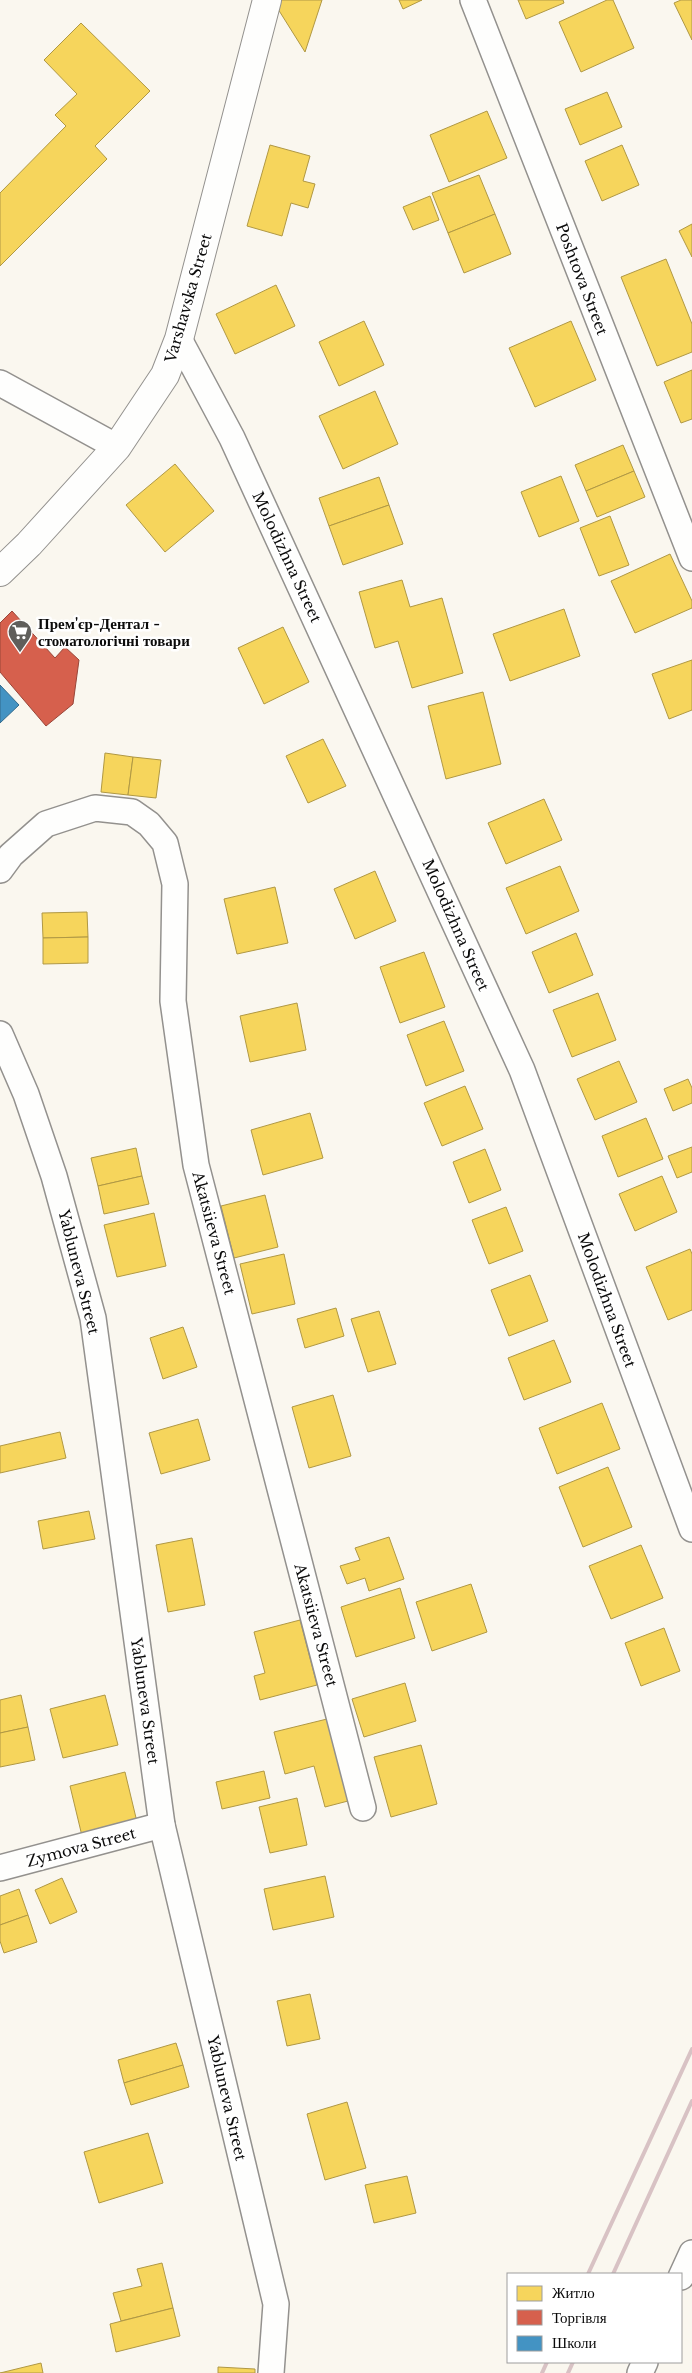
<svg xmlns="http://www.w3.org/2000/svg" width="692" height="2373" font-family="'Libre Baskerville',serif">
<style>
.homes{fill:#f6d55c;stroke:#b09844}
.shops{fill:#d6604d;stroke:#994639}
.schools{fill:#4393c3;stroke:#326a8c}
.lines{fill:none;stroke-linecap:round;stroke-linejoin:round}
.minor-casing{stroke:#93918e;stroke-width:28}
.tertiary-casing{stroke:#93918e;stroke-width:30}
.minor{stroke:#fefefd;stroke-width:25}
.tertiary{stroke:#fefefd;stroke-width:28}
.rail{stroke:#d8c2c4;stroke-width:4}
.labels{text-anchor:middle;dominant-baseline:central;stroke-width:5;stroke-linejoin:round;paint-order:stroke}
.street-label{font-size:15px;fill:#0b0b0b;stroke:#fff}
.poi-label{font-size:15px;font-weight:bold;fill:#0b0b0b;stroke:#fff;text-anchor:start}
</style>
<rect width="100%" height="100%" fill="#faf7ef"/>
<g class="homes">
<path d="M 280,0 L 322,0 L 305,52 L 278,9 Z"/>
<path d="M 399,0 L 422,0 L 403,9 Z"/>
<path d="M 518,0 L 563,0 L 564,3 L 526,19 Z"/>
<path d="M 607,0 L 613,0 L 634,48 L 581,72 L 559,22 Z"/>
<path d="M 681,0 L 692,0 L 692,40 L 674,3 Z"/>
<path d="M 81,23 L 150,91 L 95,146 L 107,159 L 0,266 L 0,193 L 66,126 L 55,115 L 77,94 L 44,60 Z"/>
<path d="M 607,92 L 622,127 L 580,145 L 565,109 Z"/>
<path d="M 487,111 L 507,158 L 449,182 L 430,135 Z"/>
<path d="M 270,145 L 310,156 L 303,181 L 315,184 L 308,208 L 291,203 L 282,236 L 247,226 Z"/>
<path d="M 622,145 L 639,185 L 602,201 L 585,161 Z"/>
<path d="M 479,175 L 495,214 L 448,233 L 432,193 Z"/>
<path d="M 430,196 L 439,220 L 413,230 L 403,207 Z"/>
<path d="M 495,214 L 511,254 L 464,273 L 448,233 Z"/>
<path d="M 692,224 L 692,257 L 679,231 Z"/>
<path d="M 666,259 L 692,324 L 692,352 L 657,366 L 621,277 Z"/>
<path d="M 276,285 L 295,326 L 235,354 L 216,314 Z"/>
<path d="M 364,321 L 384,365 L 339,386 L 319,342 Z"/>
<path d="M 571,321 L 596,380 L 535,407 L 509,348 Z"/>
<path d="M 692,370 L 692,419 L 681,423 L 664,382 Z"/>
<path d="M 375,391 L 398,444 L 343,469 L 319,416 Z"/>
<path d="M 623,445 L 634,471 L 586,491 L 575,465 Z"/>
<path d="M 175,464 L 214,511 L 165,552 L 126,505 Z"/>
<path d="M 634,471 L 645,497 L 597,517 L 586,491 Z"/>
<path d="M 561,476 L 579,521 L 539,537 L 521,492 Z"/>
<path d="M 379,477 L 389,505 L 329,526 L 319,498 Z"/>
<path d="M 389,505 L 403,544 L 343,565 L 329,526 Z"/>
<path d="M 610,516 L 629,565 L 599,576 L 580,528 Z"/>
<path d="M 670,554 L 692,601 L 692,608 L 635,633 L 611,581 Z"/>
<path d="M 402,580 L 410,607 L 442,598 L 463,673 L 412,688 L 398,641 L 375,648 L 359,592 Z"/>
<path d="M 564,609 L 580,656 L 510,681 L 493,634 Z"/>
<path d="M 283,627 L 309,682 L 264,704 L 238,648 Z"/>
<path d="M 692,660 L 692,710 L 669,719 L 652,674 Z"/>
<path d="M 483,692 L 501,764 L 446,779 L 428,706 Z"/>
<path d="M 323,739 L 346,786 L 308,803 L 286,756 Z"/>
<path d="M 105,753 L 133,757 L 128,795 L 101,792 Z"/>
<path d="M 133,757 L 161,760 L 156,798 L 128,795 Z"/>
<path d="M 544,799 L 562,840 L 506,864 L 488,823 Z"/>
<path d="M 560,866 L 579,911 L 526,934 L 506,888 Z"/>
<path d="M 375,871 L 396,921 L 355,939 L 334,889 Z"/>
<path d="M 275,887 L 288,943 L 237,954 L 224,899 Z"/>
<path d="M 87,912 L 88,937 L 43,938 L 42,913 Z"/>
<path d="M 576,933 L 593,975 L 549,993 L 532,952 Z"/>
<path d="M 88,937 L 88,963 L 43,964 L 43,938 Z"/>
<path d="M 424,952 L 445,1007 L 400,1023 L 380,967 Z"/>
<path d="M 598,993 L 616,1040 L 572,1057 L 553,1010 Z"/>
<path d="M 297,1003 L 306,1050 L 250,1062 L 240,1016 Z"/>
<path d="M 444,1021 L 464,1071 L 426,1086 L 407,1035 Z"/>
<path d="M 619,1061 L 637,1102 L 595,1120 L 577,1079 Z"/>
<path d="M 688,1079 L 692,1088 L 692,1103 L 673,1111 L 664,1089 Z"/>
<path d="M 465,1086 L 483,1129 L 442,1146 L 424,1103 Z"/>
<path d="M 310,1113 L 323,1158 L 263,1175 L 251,1130 Z"/>
<path d="M 646,1118 L 663,1159 L 618,1177 L 602,1136 Z"/>
<path d="M 692,1147 L 692,1172 L 677,1178 L 668,1156 Z"/>
<path d="M 136,1148 L 142,1176 L 98,1186 L 91,1158 Z"/>
<path d="M 485,1149 L 501,1190 L 469,1203 L 453,1162 Z"/>
<path d="M 142,1176 L 149,1204 L 104,1214 L 98,1186 Z"/>
<path d="M 662,1176 L 677,1212 L 635,1231 L 619,1194 Z"/>
<path d="M 265,1195 L 278,1247 L 234,1258 L 221,1206 Z"/>
<path d="M 506,1207 L 523,1251 L 489,1264 L 472,1220 Z"/>
<path d="M 154,1213 L 166,1266 L 117,1277 L 104,1225 Z"/>
<path d="M 690,1249 L 692,1254 L 692,1310 L 668,1320 L 646,1267 Z"/>
<path d="M 284,1254 L 295,1304 L 252,1314 L 240,1264 Z"/>
<path d="M 530,1275 L 548,1321 L 509,1336 L 491,1290 Z"/>
<path d="M 336,1308 L 344,1336 L 305,1348 L 297,1319 Z"/>
<path d="M 379,1311 L 396,1364 L 368,1372 L 351,1319 Z"/>
<path d="M 183,1327 L 197,1367 L 163,1379 L 150,1338 Z"/>
<path d="M 554,1340 L 571,1382 L 524,1400 L 508,1358 Z"/>
<path d="M 333,1395 L 351,1456 L 309,1468 L 292,1407 Z"/>
<path d="M 602,1403 L 620,1449 L 557,1474 L 539,1428 Z"/>
<path d="M 198,1419 L 210,1460 L 161,1474 L 149,1433 Z"/>
<path d="M 60,1432 L 66,1458 L 0,1473 L 0,1446 Z"/>
<path d="M 608,1467 L 632,1527 L 583,1547 L 559,1487 Z"/>
<path d="M 89,1511 L 95,1539 L 43,1549 L 38,1521 Z"/>
<path d="M 389,1537 L 404,1579 L 369,1591 L 365,1578 L 347,1584 L 340,1566 L 360,1560 L 355,1548 Z"/>
<path d="M 192,1538 L 205,1605 L 168,1612 L 156,1545 Z"/>
<path d="M 641,1545 L 663,1598 L 611,1619 L 589,1566 Z"/>
<path d="M 471,1584 L 487,1632 L 432,1651 L 416,1602 Z"/>
<path d="M 400,1588 L 415,1638 L 356,1657 L 341,1607 Z"/>
<path d="M 300,1620 L 317,1685 L 260,1700 L 254,1676 L 265,1673 L 254,1632 Z"/>
<path d="M 664,1628 L 680,1671 L 641,1686 L 625,1643 Z"/>
<path d="M 405,1683 L 416,1721 L 364,1737 L 352,1699 Z"/>
<path d="M 21,1695 L 28,1727 L 0,1733 L 0,1700 Z"/>
<path d="M 105,1695 L 118,1745 L 63,1758 L 50,1709 Z"/>
<path d="M 327,1719 L 348,1801 L 325,1807 L 314,1766 L 285,1774 L 274,1732 Z"/>
<path d="M 28,1727 L 35,1760 L 0,1767 L 0,1733 Z"/>
<path d="M 421,1745 L 437,1804 L 391,1817 L 374,1757 Z"/>
<path d="M 264,1771 L 270,1798 L 222,1809 L 216,1782 Z"/>
<path d="M 125,1772 L 137,1822 L 82,1836 L 70,1786 Z"/>
<path d="M 297,1798 L 307,1845 L 270,1853 L 259,1807 Z"/>
<path d="M 325,1876 L 334,1917 L 273,1930 L 264,1889 Z"/>
<path d="M 62,1878 L 77,1912 L 50,1924 L 35,1890 Z"/>
<path d="M 19,1889 L 28,1915 L 0,1925 L 0,1896 Z"/>
<path d="M 28,1915 L 37,1942 L 4,1953 L 0,1941 L 0,1925 Z"/>
<path d="M 310,1994 L 320,2039 L 287,2046 L 277,2001 Z"/>
<path d="M 176,2043 L 183,2065 L 124,2083 L 118,2060 Z"/>
<path d="M 183,2065 L 189,2087 L 131,2105 L 124,2083 Z"/>
<path d="M 347,2102 L 366,2168 L 325,2180 L 307,2114 Z"/>
<path d="M 148,2133 L 163,2183 L 99,2203 L 84,2152 Z"/>
<path d="M 407,2176 L 416,2213 L 374,2223 L 365,2185 Z"/>
<path d="M 162,2263 L 173,2308 L 121,2321 L 113,2293 L 142,2286 L 137,2269 Z"/>
<path d="M 173,2308 L 180,2336 L 116,2352 L 110,2324 Z"/>
<path d="M 41,2363 L 43,2373 L 0,2373 Z"/>
<path d="M 218,2367 L 255,2369 L 255,2373 L 218,2373 Z"/>
</g>
<path class="shops" d="M 12,611 L 55,658 L 65,647 L 79,660 L 73,704 L 46,726 L 0,672 L 0,623 Z"/>
<path class="schools" d="M 0,685 L 19,705 L 0,723 Z"/>
<g class="lines">
<defs>
<g id="minor">
<path d="M 473,0 L 692,558"/>
<path d="M 179,339 L 232,438 L 522,1070 L 692,1529"/>
<path d="M 0,383 L 117,447"/>
<path d="M 0,870 L 11,855 L 46,824 L 95,808 L 132,812 L 149,824 L 165,843 L 175,884 L 173,1001 L 196,1165 L 363,1808"/>
<path d="M 0,1034 L 26,1094 L 54,1176 L 93,1318 L 162,1825 L 276,2304 L 271,2373"/>
<path d="M 0,1868 L 162,1825"/>
<path d="M 681,2277 L 692,2253"/>
<path d="M 640,2373 L 645,2362"/>
</g>
<path id="tertiary" d="M 0,572 L 29,544 L 117,447 L 165,375 L 179,339 L 267,0"/>
</defs>
<use href="#minor" class="minor-casing"/>
<use href="#tertiary" class="tertiary-casing"/>
<use href="#minor" class="minor"/>
<use href="#tertiary" class="tertiary"/>
<g class="rail">
<path d="M 588,2274 L 692,2049"/>
<path d="M 613,2274 L 692,2101"/>
<path d="M 542,2373 L 547,2362"/>
<path d="M 568,2373 L 573,2362"/>
</g>
</g>
<defs>
<symbol id="supermarket-pin" viewBox="-11 -11 22 30"><path d="M0 17L-7.5 6A9.5 9.5 0 1 1 7.5 6Z" fill="#5f5e5b" stroke="#fff"/><path d="M-6-5.5h2.5l.6 2H6L4.5 2H-2.5L-4.4-4H-6ZM-1.5 3.2a1.3 1.3 0 1 0 .1 0ZM3 3.2a1.3 1.3 0 1 0 .1 0Z" fill="#fff"/></symbol>
</defs>
<g fill-rule="evenodd">
<use href="#supermarket-pin" x="6" y="618" width="28" height="38"/>
</g>
<g class="labels">
<g class="street-label">
<text transform="translate(582 279) rotate(69)">Poshtova Street</text>
<text transform="translate(188 298) rotate(-74)">Varshavska Street</text>
<text transform="translate(287 557) rotate(65)">Molodizhna Street</text>
<text transform="translate(456 925) rotate(66)">Molodizhna Street</text>
<text transform="translate(214 1233) rotate(75)">Akatsiieva Street</text>
<text transform="translate(79 1272) rotate(76)">Yabluneva Street</text>
<text transform="translate(607 1300) rotate(70)">Molodizhna Street</text>
<text transform="translate(316 1625) rotate(75)">Akatsiieva Street</text>
<text transform="translate(145 1701) rotate(82)">Yabluneva Street</text>
<text transform="translate(81 1847) rotate(-15)">Zymova Street</text>
<text transform="translate(227 2098) rotate(77)">Yabluneva Street</text>
</g>
<g class="poi-label">
<text x="38" y="623">Прем'єр-Дентал -<tspan x="38" dy="17">стоматологічні товари</tspan></text>
</g>
</g>
<rect x="507" y="2273" width="175" height="90" fill="#ffffff" stroke="#9d9d9d"/>
<rect x="517" y="2286" width="25" height="15" fill="#f6d55c" stroke="#9d9d9d"/>
<text x="552" y="2298" font-size="15" fill="#0b0b0b">Житло</text>
<rect x="517" y="2310" width="25" height="15" fill="#d6604d" stroke="#9d9d9d"/>
<text x="552" y="2323" font-size="15" fill="#0b0b0b">Торгівля</text>
<rect x="517" y="2336" width="25" height="15" fill="#4393c3" stroke="#9d9d9d"/>
<text x="552" y="2348" font-size="15" fill="#0b0b0b">Школи</text>
</svg>
